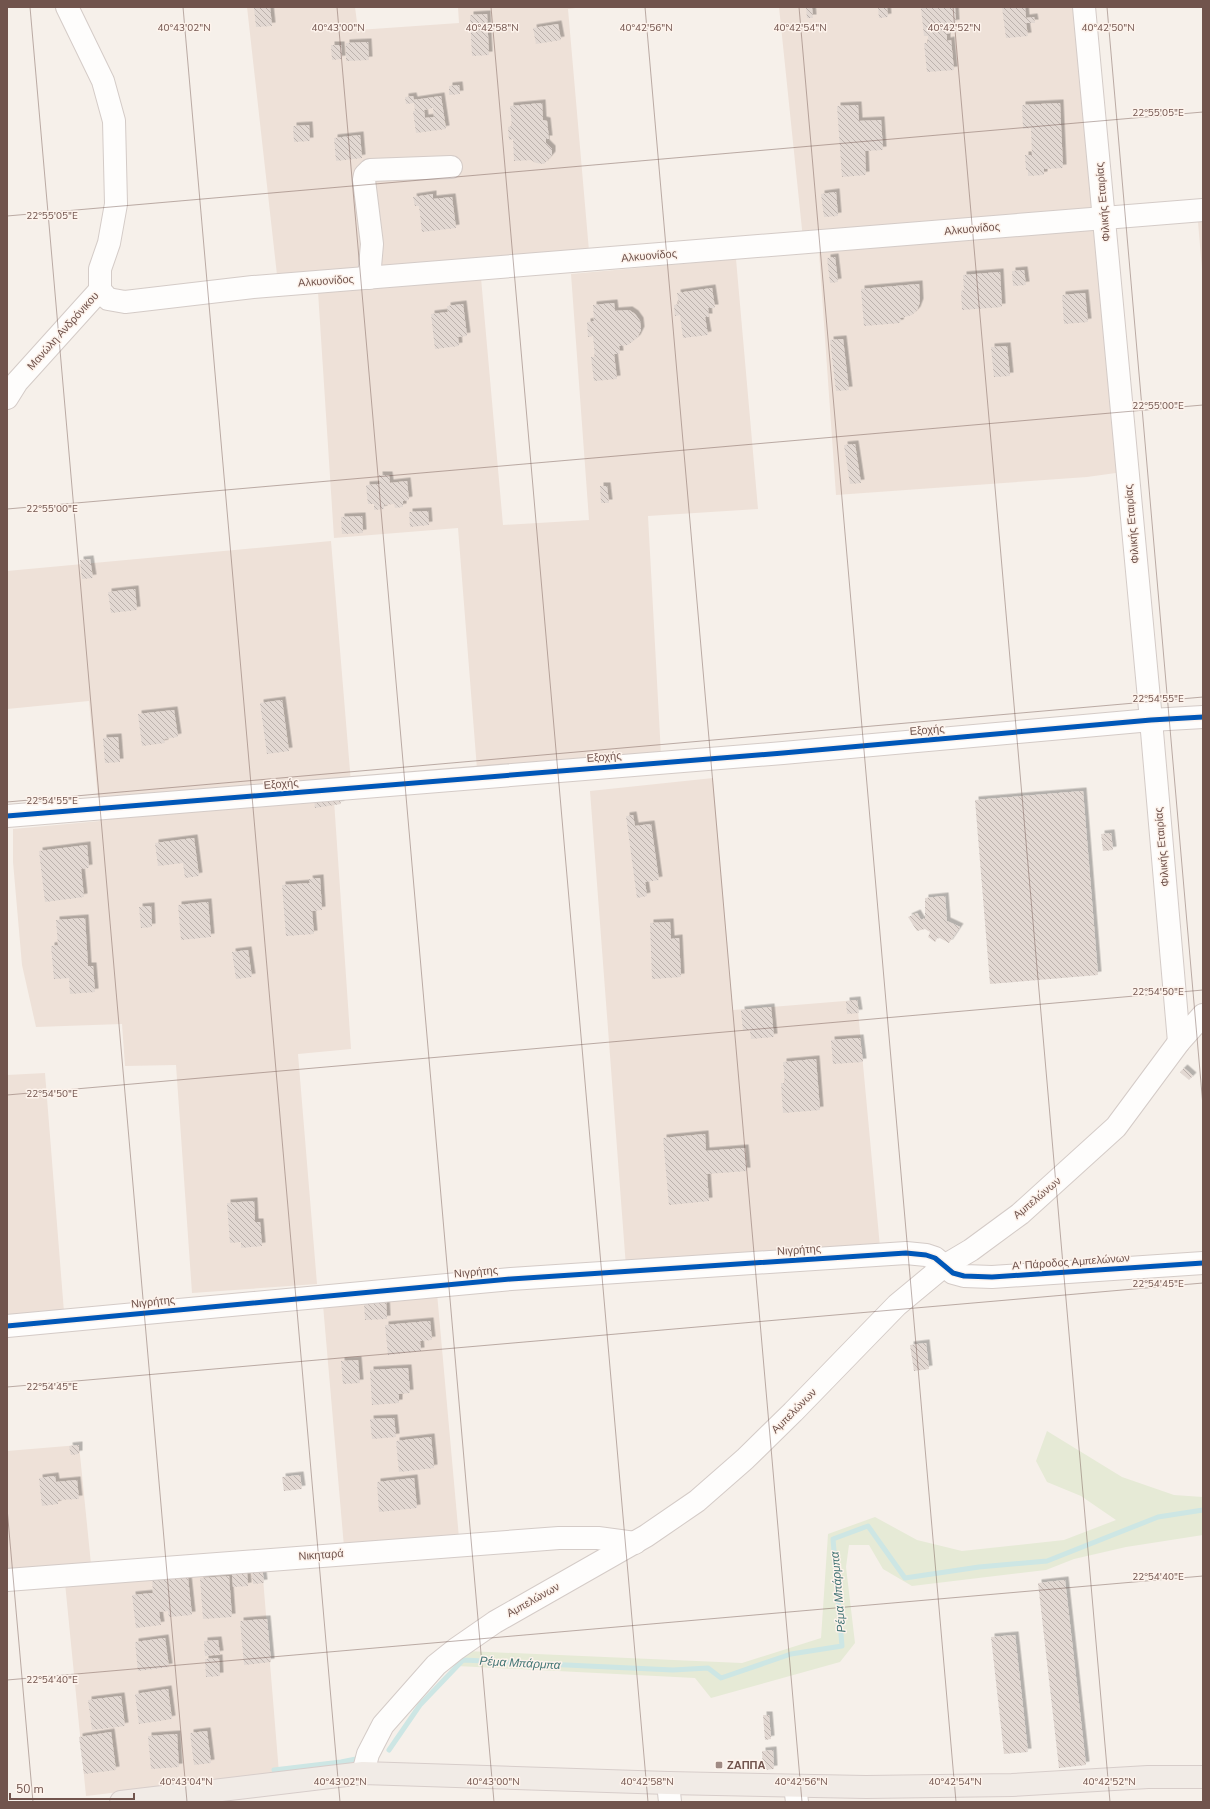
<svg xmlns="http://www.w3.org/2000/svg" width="1210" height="1809" font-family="'Nunito Sans',sans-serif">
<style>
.residential{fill:#eee1d8}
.green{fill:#e6ead6}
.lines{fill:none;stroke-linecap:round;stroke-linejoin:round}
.stream{stroke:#cde6e4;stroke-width:5}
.building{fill:url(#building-back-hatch);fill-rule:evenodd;filter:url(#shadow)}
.minor-casing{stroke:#d4cbc7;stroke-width:24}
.major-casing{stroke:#d7cdca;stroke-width:24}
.minor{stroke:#fefdfc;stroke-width:22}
.major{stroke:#f1ebe6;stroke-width:22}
.cycleway-casing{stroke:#fdf3ec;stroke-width:8}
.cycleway{stroke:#0057b8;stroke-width:5}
.ticks{fill:none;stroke:#71544d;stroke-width:1;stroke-opacity:0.45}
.poi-dot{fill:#a08b84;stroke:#fdf3ec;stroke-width:1.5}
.labels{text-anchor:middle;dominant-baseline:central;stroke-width:3;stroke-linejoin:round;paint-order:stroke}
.street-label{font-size:11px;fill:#71544d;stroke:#fdf3ec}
.poi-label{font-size:11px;font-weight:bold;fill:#71544d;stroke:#fdf3ec;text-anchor:start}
.water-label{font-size:12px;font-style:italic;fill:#427575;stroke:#fdf3ec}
.ticks-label{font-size:10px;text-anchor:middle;fill:#71544d;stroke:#fdf3ec;stroke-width:3;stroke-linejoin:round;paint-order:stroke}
</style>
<defs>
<pattern id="building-back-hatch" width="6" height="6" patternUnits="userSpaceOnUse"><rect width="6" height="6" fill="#e2d8d2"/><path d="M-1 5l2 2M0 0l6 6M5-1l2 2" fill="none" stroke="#bcb2ad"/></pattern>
<filter id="shadow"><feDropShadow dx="3.5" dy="-3.5" stdDeviation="0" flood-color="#0004"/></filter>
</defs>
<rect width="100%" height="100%" fill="#f6f0ea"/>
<g class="residential">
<path d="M 247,7 L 355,7 L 358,30 L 459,23 L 458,7 L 583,7 L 568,9 L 589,251 L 277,275 Z"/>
<path d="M 779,7 L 1078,7 L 1123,472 L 1087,477 L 836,495 L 818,238 L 803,239 Z"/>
<path d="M 1198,222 L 1203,222 L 1203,281 Z"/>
<path d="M 736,259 L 758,509 L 648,516 L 661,755 L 477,769 L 458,528 L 334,538 L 318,292 L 481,278 L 503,525 L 589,520 L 571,274 Z"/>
<path d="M 331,541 L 351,783 L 333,786 L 351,1049 L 298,1054 L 317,1284 L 192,1293 L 176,1065 L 125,1066 L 122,1024 L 36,1027 L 22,965 L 13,862 L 13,829 L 100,821 L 89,701 L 7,709 L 7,571 Z"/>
<path d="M 713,778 L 733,1010 L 857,1000 L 880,1247 L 626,1267 L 590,791 Z"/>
<path d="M 45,1073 L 64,1312 L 7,1317 L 7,1075 Z"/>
<path d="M 437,1293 L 459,1538 L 344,1547 L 323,1305 Z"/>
<path d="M 79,1445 L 91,1564 L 7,1572 L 7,1451 Z"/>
<path d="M 262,1566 L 279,1773 L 86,1796 L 65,1583 Z"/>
</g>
<path class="green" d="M 1047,1431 L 1122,1477 L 1174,1495 L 1203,1497 L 1203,1535 L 1126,1547 L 1074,1559 L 1046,1570 L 912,1586 L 883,1569 L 869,1545 L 849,1545 L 846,1567 L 855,1643 L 840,1662 L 711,1698 L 695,1678 L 457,1666 L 467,1651 L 742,1663 L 821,1638 L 828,1534 L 875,1517 L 917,1540 L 962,1551 L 1064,1540 L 1116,1520 L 1081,1496 L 1047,1482 L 1036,1461 Z"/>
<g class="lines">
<g class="stream">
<path d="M 389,1750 L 420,1705 L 463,1660 L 673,1670 L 708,1668 L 721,1678 L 791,1654 L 842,1646 L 833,1539 L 868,1526 L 905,1578 L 979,1567 L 1047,1561 L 1158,1517 L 1203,1510"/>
<path d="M 274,1770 L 341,1762 L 356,1759"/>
</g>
</g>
<g class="building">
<path d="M 254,7 L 270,7 L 272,26 L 256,27 Z"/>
<path d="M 806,7 L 812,7 L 813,18 L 807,18 Z"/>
<path d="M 878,7 L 887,7 L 888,17 L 879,18 Z"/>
<path d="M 929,7 L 955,7 L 956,23 L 949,24 L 950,33 L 947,34 L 947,41 L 951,40 L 954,70 L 927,72 L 924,43 L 928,43 L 928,36 L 924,36 L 921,8 Z"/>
<path d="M 1002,7 L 1025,7 L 1026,18 L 1034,17 L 1035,23 L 1026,23 L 1028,36 L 1006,38 Z"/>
<path d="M 487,14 L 489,55 L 472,56 L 470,15 Z"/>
<path d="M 558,24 L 561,40 L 536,44 L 533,28 Z"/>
<path d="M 368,42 L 369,60 L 346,61 L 346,43 Z"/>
<path d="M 331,45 L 341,45 L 342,59 L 332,60 Z"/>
<path d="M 459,85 L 460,94 L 449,95 L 449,86 Z"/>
<path d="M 413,96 L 414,100 L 441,96 L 446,129 L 416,133 L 413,111 L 415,111 L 414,103 L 406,104 L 405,97 ZM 433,108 L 434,117 L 425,118 L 424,110 Z"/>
<path d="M 542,103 L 543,120 L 547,121 L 549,139 L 546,139 L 546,143 L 552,149 L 552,155 L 544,164 L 536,163 L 531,160 L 514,161 L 513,139 L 509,140 L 508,127 L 512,126 L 510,106 Z"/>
<path d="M 1060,103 L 1063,168 L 1044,169 L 1044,175 L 1028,176 L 1028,170 L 1026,170 L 1025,155 L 1032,155 L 1031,128 L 1023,129 L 1022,105 Z"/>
<path d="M 858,105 L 859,121 L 881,120 L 883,150 L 865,151 L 866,175 L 842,177 L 837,106 Z"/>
<path d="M 309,125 L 310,141 L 294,142 L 293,126 Z"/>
<path d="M 360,135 L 362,158 L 336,161 L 334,138 Z"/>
<path d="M 836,192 L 838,216 L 824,217 L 821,194 Z"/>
<path d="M 433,194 L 433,199 L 452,197 L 456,228 L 422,232 L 419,206 L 415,206 L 413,197 Z"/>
<path d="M 835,257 L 838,282 L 830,283 L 827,258 Z"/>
<path d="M 1024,270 L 1026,285 L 1013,286 L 1012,271 Z"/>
<path d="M 1000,272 L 1002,307 L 962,310 L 961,291 L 964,290 L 963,275 Z"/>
<path d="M 919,284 L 920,302 L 917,310 L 912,315 L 901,318 L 900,323 L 864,326 L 861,289 Z"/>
<path d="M 712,288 L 715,308 L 708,308 L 709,317 L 705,317 L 708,335 L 683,338 L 680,315 L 675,316 L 674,305 L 679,304 L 677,293 Z"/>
<path d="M 1085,293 L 1088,322 L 1064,324 L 1062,295 Z"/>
<path d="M 614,303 L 615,311 L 629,310 L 635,314 L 640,321 L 641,330 L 637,338 L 628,345 L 619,346 L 620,354 L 614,354 L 617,379 L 594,381 L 591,357 L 595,357 L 593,336 L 588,337 L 587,322 L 594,321 L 593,305 Z"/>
<path d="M 463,304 L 467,336 L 458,337 L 459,346 L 435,349 L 431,314 L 448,312 L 447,306 Z"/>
<path d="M 843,339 L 849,390 L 836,391 L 830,340 Z"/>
<path d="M 1007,346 L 1010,376 L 994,377 L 991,347 Z"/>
<path d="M 855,444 L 861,483 L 850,484 L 844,445 Z"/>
<path d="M 379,475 L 389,475 L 390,483 L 407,481 L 409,500 L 403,501 L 403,507 L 395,508 L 394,504 L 384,505 L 384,509 L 374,510 L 374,504 L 368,504 L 366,485 L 380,484 Z"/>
<path d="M 600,486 L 607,486 L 609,503 L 601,503 Z"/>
<path d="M 428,511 L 429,525 L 410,527 L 409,512 Z"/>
<path d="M 362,516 L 363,533 L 342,534 L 341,517 Z"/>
<path d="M 90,559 L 93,578 L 82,579 L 80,560 Z"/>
<path d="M 135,589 L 137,610 L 111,613 L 108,592 Z"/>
<path d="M 282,700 L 289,751 L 267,754 L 260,703 Z"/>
<path d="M 174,710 L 178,737 L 164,739 L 165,743 L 142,746 L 138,714 Z"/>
<path d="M 118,737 L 120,762 L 105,763 L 103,738 Z"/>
<path d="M 1083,791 L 1098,975 L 990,984 L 975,800 Z"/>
<path d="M 339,795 L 341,804 L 315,808 L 314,799 Z"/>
<path d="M 633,815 L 635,826 L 651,824 L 659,880 L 645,882 L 647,896 L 637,898 L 626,816 Z"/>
<path d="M 1111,833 L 1113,850 L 1103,851 L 1101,834 Z"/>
<path d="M 194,838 L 199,876 L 185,878 L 183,863 L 158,866 L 155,843 Z"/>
<path d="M 87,845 L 89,868 L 81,869 L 84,897 L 45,902 L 39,851 Z"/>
<path d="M 320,878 L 322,910 L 312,911 L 314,934 L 286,936 L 282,885 L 310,883 L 309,879 Z"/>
<path d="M 945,896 L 947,921 L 960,927 L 949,943 L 938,937 L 935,942 L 928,937 L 930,932 L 925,929 L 917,931 L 908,917 L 917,913 L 921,920 L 925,918 L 925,898 Z"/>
<path d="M 208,902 L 211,937 L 181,940 L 178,905 Z"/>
<path d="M 151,906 L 152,927 L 141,928 L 139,907 Z"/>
<path d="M 85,918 L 88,966 L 93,966 L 95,992 L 70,994 L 69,978 L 54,979 L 51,946 L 58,945 L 56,920 Z"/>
<path d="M 670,922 L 671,939 L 679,938 L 681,977 L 652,979 L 650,923 Z"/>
<path d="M 248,950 L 252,977 L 236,979 L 232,952 Z"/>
<path d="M 857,1000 L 859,1013 L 847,1014 L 846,1001 Z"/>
<path d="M 771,1007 L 774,1037 L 751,1039 L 750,1030 L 743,1031 L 741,1010 Z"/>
<path d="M 860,1038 L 863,1062 L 833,1064 L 831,1040 Z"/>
<path d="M 816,1059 L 820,1110 L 783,1113 L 781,1083 L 785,1083 L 783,1062 Z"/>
<path d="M 1184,1068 L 1193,1076 L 1189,1080 L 1180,1072 Z"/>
<path d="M 705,1134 L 706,1151 L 745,1148 L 747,1171 L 707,1174 L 709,1201 L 669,1205 L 663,1138 Z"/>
<path d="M 254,1201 L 255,1222 L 260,1222 L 262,1246 L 241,1248 L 241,1242 L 230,1243 L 227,1203 Z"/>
<path d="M 386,1300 L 387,1319 L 365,1320 L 364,1302 Z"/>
<path d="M 430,1321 L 432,1340 L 420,1341 L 421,1351 L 388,1355 L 385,1325 Z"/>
<path d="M 926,1343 L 929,1369 L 914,1371 L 910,1345 Z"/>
<path d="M 358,1360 L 360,1383 L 343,1384 L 341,1361 Z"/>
<path d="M 408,1368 L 410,1393 L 399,1394 L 399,1403 L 372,1405 L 370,1370 Z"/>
<path d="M 394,1418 L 396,1437 L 372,1439 L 370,1419 Z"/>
<path d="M 431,1437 L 434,1468 L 399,1472 L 396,1441 Z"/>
<path d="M 79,1445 L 79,1454 L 71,1455 L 69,1446 Z"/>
<path d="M 300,1475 L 302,1489 L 284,1491 L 282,1477 Z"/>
<path d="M 55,1476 L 56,1482 L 77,1480 L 79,1499 L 58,1500 L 58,1504 L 42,1506 L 39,1478 Z"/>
<path d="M 414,1478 L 417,1508 L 379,1512 L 377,1482 Z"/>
<path d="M 262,1566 L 264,1583 L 253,1584 L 251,1567 Z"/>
<path d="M 247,1571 L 248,1586 L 233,1587 L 232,1572 Z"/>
<path d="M 229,1576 L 232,1617 L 203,1619 L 200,1578 Z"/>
<path d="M 188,1578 L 192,1615 L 169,1617 L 168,1611 L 159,1612 L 161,1625 L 136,1628 L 132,1595 L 153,1593 L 152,1580 Z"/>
<path d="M 1065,1580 L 1086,1765 L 1059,1768 L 1038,1583 Z"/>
<path d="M 267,1619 L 271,1662 L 244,1665 L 240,1621 Z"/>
<path d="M 1015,1635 L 1028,1752 L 1004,1754 L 991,1637 Z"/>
<path d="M 165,1638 L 169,1667 L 138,1671 L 135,1642 Z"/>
<path d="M 218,1640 L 220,1654 L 205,1656 L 204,1641 Z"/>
<path d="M 219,1658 L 220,1676 L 206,1677 L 205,1659 Z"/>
<path d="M 168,1689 L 172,1719 L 139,1724 L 135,1694 Z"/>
<path d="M 121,1696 L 125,1726 L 92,1730 L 88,1700 Z"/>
<path d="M 763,1715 L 769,1715 L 771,1739 L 765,1740 Z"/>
<path d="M 207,1731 L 211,1763 L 194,1765 L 190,1733 Z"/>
<path d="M 111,1732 L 116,1770 L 84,1774 L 79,1737 Z"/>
<path d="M 177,1734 L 179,1767 L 151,1769 L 148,1736 Z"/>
<path d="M 773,1750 L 774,1769 L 763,1770 L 762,1751 Z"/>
</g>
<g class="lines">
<defs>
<g id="minor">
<path d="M 1084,7 L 1151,720 L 1179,1042"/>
<path d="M 369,278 L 372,244 L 364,180 L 365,175 L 370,170 L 451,167"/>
<path d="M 100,290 L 108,299 L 125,302 L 253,287 L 1203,210"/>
<path d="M 7,398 L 17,382 L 100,290 L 100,269 L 109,243 L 116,204 L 114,121 L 103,81 L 67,7"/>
<path d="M 7,816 L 783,753 L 1151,720 L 1203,717"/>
<path d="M 7,1326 L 511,1279 L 906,1253 L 926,1255 L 935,1258 L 953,1273 L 964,1276 L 992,1277 L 1203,1263"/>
<path d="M 7,1580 L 559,1538 L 598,1538 L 635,1543"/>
<path d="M 363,1773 L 368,1754 L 383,1725 L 436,1665 L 456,1649 L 495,1622 L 646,1536 L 697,1501 L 745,1459 L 793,1412 L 897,1305 L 944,1266 L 971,1250 L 1020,1214 L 1116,1127 L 1179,1042 L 1203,1015"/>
<path d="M 668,1783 L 670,1802"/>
<path d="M 795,1786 L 797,1802"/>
</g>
<path id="major" d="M 121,1802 L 363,1773 L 668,1783 L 866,1787 L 1012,1785 L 1148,1777 L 1203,1777"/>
</defs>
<use href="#minor" class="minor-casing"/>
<use href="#major" class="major-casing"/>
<use href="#minor" class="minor"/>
<use href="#major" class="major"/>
<defs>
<g id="cycleway">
<path d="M 7,816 L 783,753 L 1151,720 L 1203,717"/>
<path d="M 7,1326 L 511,1279 L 906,1253 L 926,1255 L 935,1258 L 953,1273 L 964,1276 L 992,1277 L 1203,1263"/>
</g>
</defs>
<use href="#cycleway" class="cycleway-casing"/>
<use href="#cycleway" class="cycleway"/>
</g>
<path class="ticks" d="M 30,7 L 187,1802M 183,7 L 340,1802M 337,7 L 494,1802M 491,7 L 648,1802M 645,7 L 802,1802M 799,7 L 956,1802M 953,7 L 1110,1802M 1107,7 L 1203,1106M 7,216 L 1203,112M 7,509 L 1203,405M 7,802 L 1203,697M 7,1095 L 1203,990M 7,1387 L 1203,1283M 7,1508 L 33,1802M 7,1680 L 1203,1576"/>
<rect class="poi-dot" x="715" y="1761" width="8" height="8" rx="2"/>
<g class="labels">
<g class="street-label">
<text transform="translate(1103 202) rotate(-95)">Φιλικής Εταιρίας</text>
<text transform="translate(972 229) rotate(-5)">Αλκυονίδος</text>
<text transform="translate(649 256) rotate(-5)">Αλκυονίδος</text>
<text transform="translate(326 281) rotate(-4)">Αλκυονίδος</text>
<text transform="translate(63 331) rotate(-48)">Μανώλη Ανδρόνικου</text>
<text transform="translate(1132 524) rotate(-95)">Φιλικής Εταιρίας</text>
<text transform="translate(927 730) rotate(-5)">Εξοχής</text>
<text transform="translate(604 757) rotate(-5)">Εξοχής</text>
<text transform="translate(281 784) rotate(-5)">Εξοχής</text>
<text transform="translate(1162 847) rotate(-95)">Φιλικής Εταιρίας</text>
<text transform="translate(1037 1198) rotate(-40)">Αμπελώνων</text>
<text transform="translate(799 1250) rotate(-4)">Νιγρήτης</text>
<text transform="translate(1071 1262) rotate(-4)">Α' Πάροδος Αμπελώνων</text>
<text transform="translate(476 1272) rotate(-5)">Νιγρήτης</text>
<text transform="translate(153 1302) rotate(-6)">Νιγρήτης</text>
<text transform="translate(794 1411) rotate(-45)">Αμπελώνων</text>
<text transform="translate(321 1555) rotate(-4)">Νικηταρά</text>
<text transform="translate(533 1600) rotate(-29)">Αμπελώνων</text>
</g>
<g class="poi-label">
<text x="727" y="1765">ΖΑΠΠΑ</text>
</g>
<g class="water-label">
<text transform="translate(838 1592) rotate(-95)">Ρέμα Μπάρμπα</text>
<text transform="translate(520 1663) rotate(3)">Ρέμα Μπάρμπα</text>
</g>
</g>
<g class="ticks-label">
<text x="184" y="31">40°43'02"N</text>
<text x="338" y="31">40°43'00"N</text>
<text x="492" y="31">40°42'58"N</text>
<text x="646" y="31">40°42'56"N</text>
<text x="800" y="31">40°42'54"N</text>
<text x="954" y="31">40°42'52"N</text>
<text x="1108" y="31">40°42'50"N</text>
<text x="1158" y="116">22°55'05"E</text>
<text x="52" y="219">22°55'05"E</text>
<text x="1158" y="409">22°55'00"E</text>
<text x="52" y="512">22°55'00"E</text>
<text x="1158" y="702">22°54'55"E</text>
<text x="52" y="804">22°54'55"E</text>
<text x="1158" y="995">22°54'50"E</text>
<text x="52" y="1097">22°54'50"E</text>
<text x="1158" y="1287">22°54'45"E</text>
<text x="52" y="1390">22°54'45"E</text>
<text x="1158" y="1580">22°54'40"E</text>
<text x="52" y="1683">22°54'40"E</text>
<text x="186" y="1785">40°43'04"N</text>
<text x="340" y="1785">40°43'02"N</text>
<text x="493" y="1785">40°43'00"N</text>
<text x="647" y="1785">40°42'58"N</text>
<text x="801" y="1785">40°42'56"N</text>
<text x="955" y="1785">40°42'54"N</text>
<text x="1109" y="1785">40°42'52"N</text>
</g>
<rect width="1210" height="1809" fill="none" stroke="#71544d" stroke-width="16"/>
<path d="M10 1793v6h124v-6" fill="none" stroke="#71544d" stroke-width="2"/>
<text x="16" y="1793" font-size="12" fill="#71544d" stroke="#fdf3ec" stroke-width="3" paint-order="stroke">50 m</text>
</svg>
